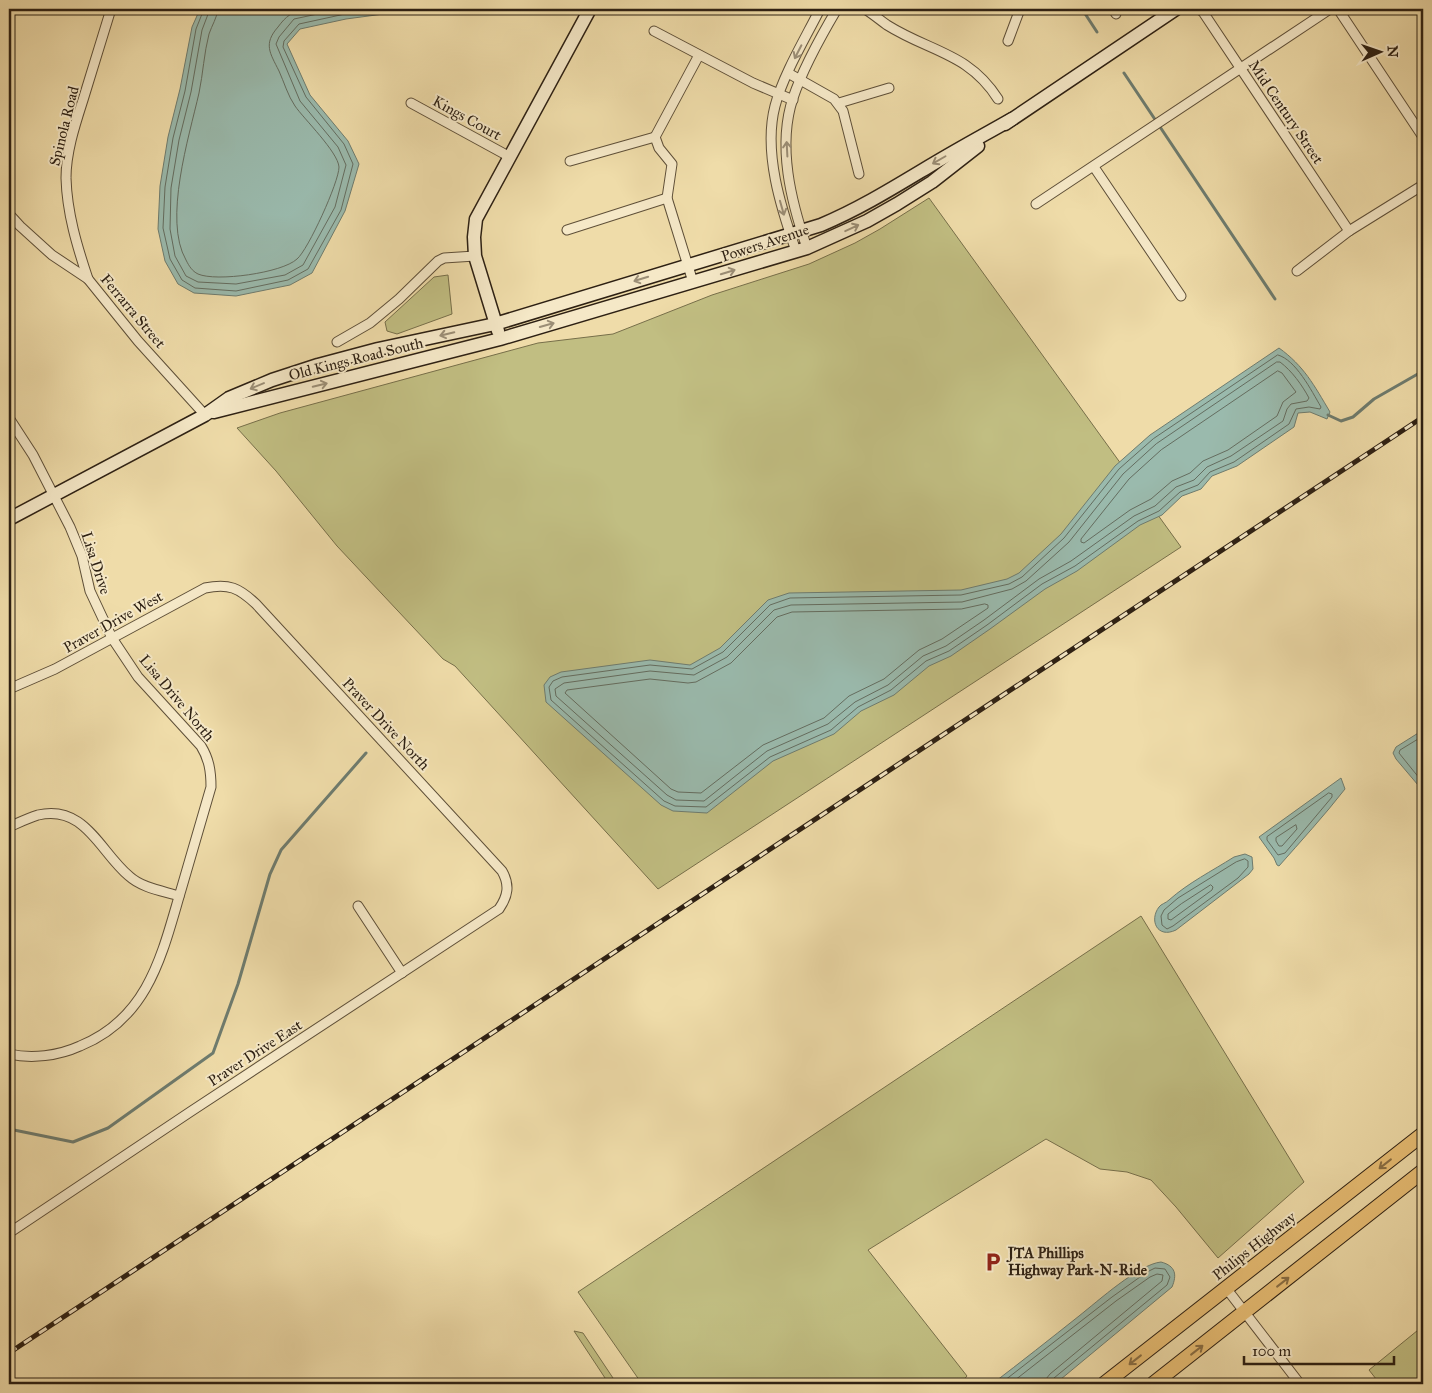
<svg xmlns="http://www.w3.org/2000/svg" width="1432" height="1393" font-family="'IM FELL Great Primer',serif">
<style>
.green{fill:#c1be82;stroke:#776f4a}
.water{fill:#9abaad;stroke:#6e7c6f}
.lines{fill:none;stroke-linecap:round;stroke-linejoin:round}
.shore{stroke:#646d60;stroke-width:1}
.stream{stroke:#6e7c6f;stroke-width:3}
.street-casing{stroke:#5e4f38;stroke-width:11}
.secondary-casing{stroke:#2d2013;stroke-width:15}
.primary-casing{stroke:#2d2013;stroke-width:16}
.street{stroke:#f5e8c7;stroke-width:9}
.secondary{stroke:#f5e8c7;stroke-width:12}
.primary{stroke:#e8be74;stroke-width:14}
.rail-casing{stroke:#2d2013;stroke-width:5}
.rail{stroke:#f5e8c7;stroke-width:3;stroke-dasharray:9;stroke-linecap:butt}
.oneway{stroke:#9b8e76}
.oneway2{stroke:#8a6f44}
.labels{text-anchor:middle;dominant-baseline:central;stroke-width:4;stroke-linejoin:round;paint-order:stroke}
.street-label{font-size:15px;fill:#2d2013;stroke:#f5e8c7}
.poi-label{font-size:15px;font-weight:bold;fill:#2d2013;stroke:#f5e8c7;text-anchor:start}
</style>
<rect width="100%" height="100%" fill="#efdca9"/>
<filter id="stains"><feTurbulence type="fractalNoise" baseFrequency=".004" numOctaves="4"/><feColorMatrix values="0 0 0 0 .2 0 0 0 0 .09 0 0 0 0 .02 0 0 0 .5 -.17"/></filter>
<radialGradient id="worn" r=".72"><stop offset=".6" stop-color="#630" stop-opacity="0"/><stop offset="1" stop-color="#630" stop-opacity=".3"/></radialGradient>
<g class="green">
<path d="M 929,198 L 1181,547 L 658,889 L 455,666 L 443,659 L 337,546 L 276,471 L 237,428 L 280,413 L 538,343 L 613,334 L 712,295 L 809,264 L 855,243 L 880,229 Z"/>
<path d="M 448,275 L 452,314 L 397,334 L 387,331 L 385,322 L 434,277 Z"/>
<path d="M 1141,916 L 1304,1182 L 1218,1258 L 1176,1207 L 1151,1180 L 1127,1172 L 1100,1169 L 1046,1139 L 868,1250 L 967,1376 L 960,1384 L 642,1384 L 578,1292 Z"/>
<path d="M 1423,1326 L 1423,1384 L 1380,1384 L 1369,1370 Z"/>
<path d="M 574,1331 L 583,1333 L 617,1384 L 609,1384 Z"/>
</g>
<g class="water">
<path d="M 200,9 L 402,9 L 391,13 L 346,19 L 300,29 L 287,44 L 310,95 L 348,141 L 359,164 L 345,211 L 312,273 L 290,285 L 236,296 L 194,293 L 178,284 L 165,261 L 158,229 L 160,186 L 168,137 L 180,89 L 192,27 Z"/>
<path d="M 1279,348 C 1304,366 1314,385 1330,412 L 1327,419 L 1310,412 L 1298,413 L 1294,427 L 1237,466 L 1212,476 L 1201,489 L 1182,496 L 1162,515 L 1140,525 L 1077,571 L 1045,589 L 990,629 L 951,656 L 929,666 L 894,695 L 861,711 L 834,734 L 773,761 L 707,813 L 673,811 L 661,805 L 546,702 L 544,685 L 550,677 L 561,672 L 650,660 L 690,665 L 720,648 L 768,600 L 789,593 L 961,590 L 1007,579 L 1019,573 L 1061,534 L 1115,466 L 1150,435 Z"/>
<path d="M 1423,730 L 1423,785 L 1418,785 L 1396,759 L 1393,753 L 1396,747 Z"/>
<path d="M 1341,778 L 1345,789 C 1324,816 1301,841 1279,866 L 1277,865 L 1274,858 L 1259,837 Z"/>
<path d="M 1245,854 L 1252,857 L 1253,869 L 1249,874 L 1176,930 C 1157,939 1149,920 1159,907 C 1161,904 1166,903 1169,900 C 1188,883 1212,871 1234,857 Z"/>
<path d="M 1161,1262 C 1176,1266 1177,1275 1172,1287 L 1055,1384 L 992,1384 C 1021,1362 1050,1339 1079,1316 C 1098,1301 1139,1264 1161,1262 Z"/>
</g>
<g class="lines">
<g class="shore">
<path d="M 204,9 L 196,29 L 185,91 L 173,138 L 165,187 L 163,228 L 170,259 L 182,280 L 195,288 L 236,291 L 288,280 L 308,269 L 341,210 L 353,164 L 344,144 L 306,97 L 283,47 L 284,41 L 299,24 L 345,14 L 385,9"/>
<path d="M 210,9 L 202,30 L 191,92 L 179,140 L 171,188 L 170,229 L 175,256 L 186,276 L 198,282 L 236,284 L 285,275 L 303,265 L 335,207 L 346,165 L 338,147 L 300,101 L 276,44 L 279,37 L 294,19 L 341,9"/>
<path d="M 218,9 C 217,18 212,25 209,34 C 204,53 203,74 199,93 C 189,137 163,220 186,260 C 189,266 192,271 198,274 C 216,282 282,273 297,259 C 308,250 339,182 339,167 C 338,152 304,119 295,106 C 288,96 284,82 279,71 C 270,53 263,44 278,27 C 286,16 292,12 305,9"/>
<path d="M 1278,355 C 1296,360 1311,390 1321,407 L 1320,409 L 1309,407 L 1296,409 L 1289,424 L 1234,462 L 1210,472 L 1198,485 L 1180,492 L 1159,511 L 1138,521 L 1075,566 L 1042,584 L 987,625 L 949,651 L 926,661 L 891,690 L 858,707 L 831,730 L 770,757 L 706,807 L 675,806 L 664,801 L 551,700 L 549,687 L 553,681 L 562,677 L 650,665 L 692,669 L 723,652 L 770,605 L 790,598 L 961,595 L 1009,584 L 1022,577 L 1064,538 L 1119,469 L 1153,439 Z"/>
<path d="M 1277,362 L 1280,362 C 1292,371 1302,385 1309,398 L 1307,401 L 1291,404 L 1287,409 L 1283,421 L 1231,456 L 1207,467 L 1194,480 L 1176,487 L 1155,506 L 1134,516 L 1071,561 L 1039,579 L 984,620 L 946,646 L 923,656 L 888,685 L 855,702 L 828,724 L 767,751 L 704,801 L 676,800 L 667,795 L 556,696 L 555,689 L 564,683 L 650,671 L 694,675 L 727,657 L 774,610 L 791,605 L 962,602 L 1012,589 L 1026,581 L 1069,542 L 1123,474 L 1156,444 Z"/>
<path d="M 1278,371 L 1282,373 L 1296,392 L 1283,402 L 1277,416 L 1228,450 L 1203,461 L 1190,473 L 1172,481 L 1151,499 L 1130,510 L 1084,543 L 1081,542 L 1081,539 L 1129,479 L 1161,450 Z"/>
<path d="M 985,604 L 988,605 L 988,608 L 942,639 L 919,650 L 884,679 L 849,696 L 824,718 L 763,745 L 701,793 L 678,792 L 671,789 L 565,693 L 567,690 L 650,679 L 688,683 L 696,682 L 731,663 L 777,617 L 792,612 L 961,609 Z"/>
<path d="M 1423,736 L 1400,750 L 1399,753 L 1420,779 L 1423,780"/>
<path d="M 1329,793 L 1332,794 L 1332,797 L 1285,853 L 1278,855 L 1267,840 L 1267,837 Z"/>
<path d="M 1296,825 L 1297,829 L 1282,846 L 1279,846 L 1276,841 L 1276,838 Z"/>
<path d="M 1245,859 L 1248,861 L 1248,867 L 1238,878 L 1173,926 L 1167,929 L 1162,925 L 1161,916 L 1164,910 L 1178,898 L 1236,862 Z"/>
<path d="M 1211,885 L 1213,887 L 1212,890 L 1171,920 L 1168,919 L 1168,914 L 1181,904 Z"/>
<path d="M 1000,1384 L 1112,1297 L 1147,1272 L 1155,1268 L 1165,1269 L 1170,1277 L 1167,1285 L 1054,1378 L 1052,1384"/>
<path d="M 1010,1384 L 1116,1301 L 1150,1277 L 1157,1274 L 1163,1275 L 1162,1281 L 1050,1374 L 1046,1379 L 1046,1384"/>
</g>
<g class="stream">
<path d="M 1082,9 L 1097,32"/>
<path d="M 1124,73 L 1275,299"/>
<path d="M 1328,415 L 1341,421 L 1353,417 L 1374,399 L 1423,371"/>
<path d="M 9,1129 L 73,1142 L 108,1128 L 213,1053 L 238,984 L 270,874 L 281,850 L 366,753"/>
</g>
<defs>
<g id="street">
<path d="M 865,9 C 873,14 880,20 887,25 C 930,52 969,53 998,99"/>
<path d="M 1113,9 L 1116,14"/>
<path d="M 1199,9 L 1203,12 L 1349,231"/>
<path d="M 1338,9 L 1423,137"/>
<path d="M 654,31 L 753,83 L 793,100"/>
<path d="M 1008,41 L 1020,9"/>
<path d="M 788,73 L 834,99 L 843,111 L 859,174"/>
<path d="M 411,103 L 510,157"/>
<path d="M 839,103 L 889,88"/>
<path d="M 570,161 L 655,137"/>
<path d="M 1094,167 L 1181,296"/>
<path d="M 1036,204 L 1330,9"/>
<path d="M 9,214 L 20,226 L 52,255 L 88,279 L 138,341 L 205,415"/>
<path d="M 567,230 L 667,198"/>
<path d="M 807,248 C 791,201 777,146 793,98 C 803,68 821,36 837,9"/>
<path d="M 796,251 C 781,208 763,152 775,106 C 783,75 806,37 820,9"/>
<path d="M 1297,271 L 1349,231 L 1423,185"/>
<path d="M 88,279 C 77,246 67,213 66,178 C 66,152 75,125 83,100 C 92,70 102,39 111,9"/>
<path d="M 693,282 L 667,198 L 672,164 L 659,148 L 655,137 L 699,55"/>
<path d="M 337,342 L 370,323 L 399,299 L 438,261 L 444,258 L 475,256"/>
<path d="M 9,418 L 33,455 L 70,527 L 82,556 L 90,591 L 112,638 L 138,677 L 201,746 C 209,759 211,771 211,787 C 201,821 191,855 181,890 C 162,954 149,1018 80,1046 C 58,1056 32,1059 9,1054"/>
<path d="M 9,689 L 55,669 L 205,588 C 229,583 239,588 256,604 L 502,871 C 510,885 508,896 499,909 L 190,1112 L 9,1233"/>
<path d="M 9,827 C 18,823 28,818 38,815 C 85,804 100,852 129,876 C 142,888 163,891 179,896"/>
<path d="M 358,906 L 402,973"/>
<path d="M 1226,1288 L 1300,1384"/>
</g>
<g id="secondary">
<path d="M 1005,124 L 1176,9"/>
<path d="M 498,331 L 475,256 L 474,237 L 476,219 L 590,9"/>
<path d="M 214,412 L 500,339 L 807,248 L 867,221 L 897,204 L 932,182 L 978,146"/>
<path d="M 9,519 L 205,415 L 229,398 L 272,380 L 318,365 L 378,349 L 495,324 L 821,225 C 859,209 893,188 928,167 C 956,150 984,135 1012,119"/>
</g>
<g id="primary">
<path d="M 1104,1384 L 1423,1134"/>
<path d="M 1153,1384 L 1423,1171"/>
</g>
</defs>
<use href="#street" class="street-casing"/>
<use href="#secondary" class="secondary-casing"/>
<use href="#primary" class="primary-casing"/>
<use href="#street" class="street"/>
<use href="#secondary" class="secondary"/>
<use href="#primary" class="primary"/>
<defs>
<path id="rail" d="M 9,1353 L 1423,417"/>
</defs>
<use href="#rail" class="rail-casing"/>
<use href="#rail" class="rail"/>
</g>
<defs><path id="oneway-shaft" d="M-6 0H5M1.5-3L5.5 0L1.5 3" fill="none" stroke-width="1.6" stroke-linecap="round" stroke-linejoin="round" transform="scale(1.25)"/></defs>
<g class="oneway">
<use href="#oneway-shaft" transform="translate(798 52) rotate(117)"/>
<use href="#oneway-shaft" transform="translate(787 149) rotate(-93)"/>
<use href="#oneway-shaft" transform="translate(939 160) rotate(150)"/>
<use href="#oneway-shaft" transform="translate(782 208) rotate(74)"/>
<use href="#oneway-shaft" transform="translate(852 228) rotate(-25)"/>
<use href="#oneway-shaft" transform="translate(728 272) rotate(-17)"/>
<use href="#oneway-shaft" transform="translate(641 279) rotate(163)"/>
<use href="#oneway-shaft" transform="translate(547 325) rotate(-16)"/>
<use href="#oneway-shaft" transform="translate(447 334) rotate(167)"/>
<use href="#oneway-shaft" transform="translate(320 385) rotate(-14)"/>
<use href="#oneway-shaft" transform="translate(257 386) rotate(157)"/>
</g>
<g class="oneway2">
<use href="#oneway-shaft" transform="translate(1385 1164) rotate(142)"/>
<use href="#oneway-shaft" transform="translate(1283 1282) rotate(-38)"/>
<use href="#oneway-shaft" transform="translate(1197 1350) rotate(-38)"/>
<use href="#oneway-shaft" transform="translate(1135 1360) rotate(142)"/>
</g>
<defs>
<symbol id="parking-bare" viewBox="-9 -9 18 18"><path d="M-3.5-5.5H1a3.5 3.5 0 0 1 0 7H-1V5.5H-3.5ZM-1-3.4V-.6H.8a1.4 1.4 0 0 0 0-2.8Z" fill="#8f2418" stroke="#f5e8c7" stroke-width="2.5" paint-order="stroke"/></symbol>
</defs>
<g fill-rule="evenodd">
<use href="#parking-bare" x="979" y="1248" width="28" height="28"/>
</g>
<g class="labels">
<g class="street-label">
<text transform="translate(1286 112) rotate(56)">Mid Century Street</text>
<text transform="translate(467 118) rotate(29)">Kings Court</text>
<text transform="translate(64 126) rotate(-76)">Spinola Road</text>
<text transform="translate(765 243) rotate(-18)">Powers Avenue</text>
<text transform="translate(133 311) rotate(50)">Ferrarra Street</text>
<text transform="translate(356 359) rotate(-14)">Old Kings Road South</text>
<text transform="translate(96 563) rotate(72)">Lisa Drive</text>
<text transform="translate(113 622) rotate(-29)">Praver Drive West</text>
<text transform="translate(177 698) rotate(50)">Lisa Drive North</text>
<text transform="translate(386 724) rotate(47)">Praver Drive North</text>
<text transform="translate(255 1053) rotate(-33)">Praver Drive East</text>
<text transform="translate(1254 1246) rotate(-38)">Philips Highway</text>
</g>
<g class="poi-label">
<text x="1008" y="1253">JTA Phillips<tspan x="1008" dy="17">Highway Park-N-Ride</tspan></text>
</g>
</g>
<rect width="1432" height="1393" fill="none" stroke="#efdca9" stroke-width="30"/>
<rect x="10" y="10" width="1412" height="1373" fill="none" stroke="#2d2013" stroke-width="2.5"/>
<rect x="15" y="15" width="1402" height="1363" fill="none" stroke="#2d2013"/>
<g transform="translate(1380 52) rotate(88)" stroke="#f5e8c7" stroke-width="4" paint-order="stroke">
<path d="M0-4L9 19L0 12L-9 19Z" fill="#2d2013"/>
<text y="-8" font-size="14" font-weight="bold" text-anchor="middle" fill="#2d2013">N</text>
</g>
<path d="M1244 1356v8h150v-8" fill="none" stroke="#2d2013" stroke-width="2.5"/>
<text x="1252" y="1356" font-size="15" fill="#2d2013" stroke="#f5e8c7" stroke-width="4" paint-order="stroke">100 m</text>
<rect width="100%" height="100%" filter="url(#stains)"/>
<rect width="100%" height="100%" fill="url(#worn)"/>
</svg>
